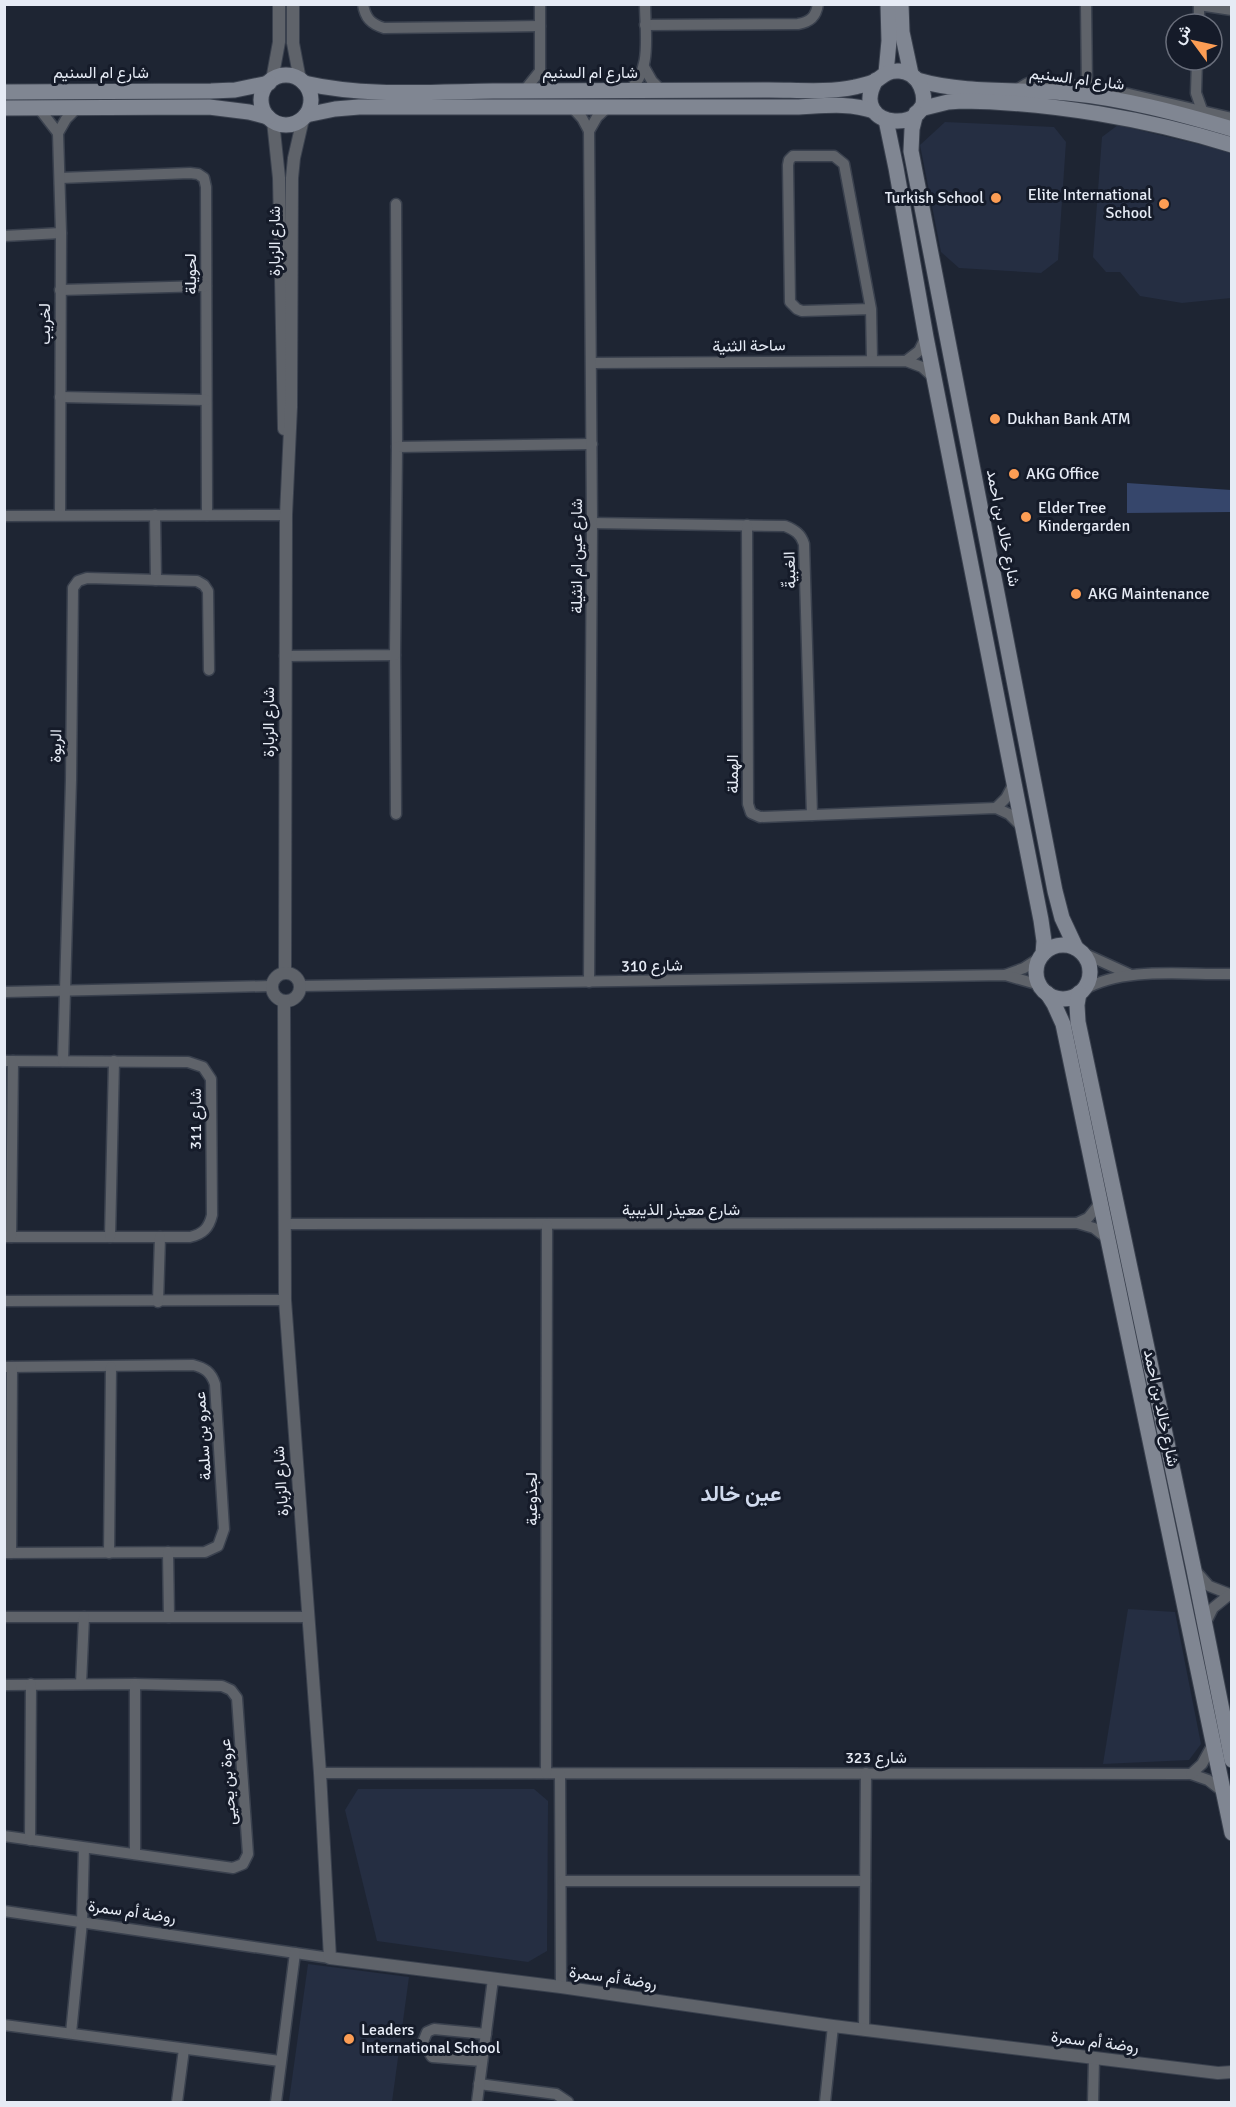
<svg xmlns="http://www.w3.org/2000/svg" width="1236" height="2107" font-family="Signika,Vazirmatn,sans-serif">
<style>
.built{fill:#252e42}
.green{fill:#36466b}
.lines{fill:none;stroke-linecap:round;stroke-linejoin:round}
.minor-casing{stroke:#3a414e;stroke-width:13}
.tertiary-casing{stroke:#3a414e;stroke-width:14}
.secondary-casing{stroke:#3a414e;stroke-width:17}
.minor{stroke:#5f636a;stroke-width:10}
.tertiary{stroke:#5f636a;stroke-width:12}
.secondary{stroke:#808692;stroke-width:15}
.poi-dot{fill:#fc9d54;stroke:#151b29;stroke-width:2}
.labels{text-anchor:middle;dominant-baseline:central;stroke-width:6;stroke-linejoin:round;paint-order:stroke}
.street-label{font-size:16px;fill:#e6ebf5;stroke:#151b29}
.poi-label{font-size:16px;fill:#e6ebf5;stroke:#151b29;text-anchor:start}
.district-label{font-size:22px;font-weight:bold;fill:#d0daed;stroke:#151b29}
</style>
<rect width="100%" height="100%" fill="#1e2533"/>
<g class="built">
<path d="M 945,122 L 1054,127 L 1066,142 L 1058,260 L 1041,273 L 959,268 L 941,252 L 920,145 Z"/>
<path d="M 1118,125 L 1231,152 L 1231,298 L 1182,303 L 1140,296 L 1120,272 L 1106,272 L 1093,257 L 1102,137 Z"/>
<path d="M 1128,1609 L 1175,1612 L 1201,1744 L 1189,1760 L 1103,1764 Z"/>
<path d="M 358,1789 L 534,1789 L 548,1801 L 547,1951 L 528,1962 L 377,1941 L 345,1810 Z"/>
<path d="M 308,1964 L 409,1977 L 392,2102 L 289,2101 Z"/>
</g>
<path class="green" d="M 1127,483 L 1231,490 L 1231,512 L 1127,513 Z"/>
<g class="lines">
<defs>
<g id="minor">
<path d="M 363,4 C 365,18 371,24 384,28 L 540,26"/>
<path d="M 1086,4 L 1087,87"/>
<path d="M 1199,5 L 1232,10"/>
<path d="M 1199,24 L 1199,4"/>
<path d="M 645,25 L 798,24 C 810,22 816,17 818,4"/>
<path d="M 1197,60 L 1196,93 L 1202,110"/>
<path d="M 644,67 L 652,81 L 663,92"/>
<path d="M 540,71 L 557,91"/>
<path d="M 1016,90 L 1026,84 L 1036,80 L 1065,84 L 1129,94 L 1232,118"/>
<path d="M 524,91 L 540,71 L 540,4"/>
<path d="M 627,92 C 653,72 645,34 645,4"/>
<path d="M 571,106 L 582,118 L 589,131"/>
<path d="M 38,107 L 58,133"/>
<path d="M 60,178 L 190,173 L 198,174 L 204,178 L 206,187 L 207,515"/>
<path d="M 396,204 L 397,447"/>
<path d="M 4,236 L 61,233"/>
<path d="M 60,290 L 206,286"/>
<path d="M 871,309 L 802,311 L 797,309 L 790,302 L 788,165 L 789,160 L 793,156 L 834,156 L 844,164 L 871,309 L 872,360"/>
<path d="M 906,361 L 919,351 L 926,337"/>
<path d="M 592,363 L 906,361 L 922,367 L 933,377"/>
<path d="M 60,397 L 206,400"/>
<path d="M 60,515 L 61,233 L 58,133 L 66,119 L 78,107"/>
<path d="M 155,515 L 156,580"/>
<path d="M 4,516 L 286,515"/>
<path d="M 592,523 L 785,526 C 795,530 801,534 804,544 L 812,815"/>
<path d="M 747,525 L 748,804 L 751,813 L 760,817 L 996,808 L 1009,814 L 1022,827"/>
<path d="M 395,655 L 396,814"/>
<path d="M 285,656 L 395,655 L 397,447 L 592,444"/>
<path d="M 996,808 L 1006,798 L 1014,783"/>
<path d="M 1083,953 L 1129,974"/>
<path d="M 1005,975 L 1024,968 L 1041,957"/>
<path d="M 589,982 L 592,523 L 589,131 L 597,117 L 609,106"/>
<path d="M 300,986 L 1005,975 L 1040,985"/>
<path d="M 1083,990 C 1124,966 1185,975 1232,974"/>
<path d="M 4,992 L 272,986"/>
<path d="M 4,1061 L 188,1062 L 203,1067 L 211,1079 L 212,1215 C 209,1228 203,1234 190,1237 L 4,1237"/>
<path d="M 63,1061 L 71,780 L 73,588 L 78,581 L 87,578 L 197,581 L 204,585 L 208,591 L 209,670"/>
<path d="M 1077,1223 L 1088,1218 L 1100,1203"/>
<path d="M 285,1224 L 1077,1223 L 1094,1228 L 1108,1239"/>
<path d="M 11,1237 L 13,1061"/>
<path d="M 110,1237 L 114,1061"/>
<path d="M 4,1301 L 285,1300"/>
<path d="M 158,1302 L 160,1237"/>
<path d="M 4,1367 L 193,1365 C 205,1368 211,1372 215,1384 L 224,1529 L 218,1546 L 205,1552 L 4,1553"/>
<path d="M 168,1552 L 169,1617"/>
<path d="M 11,1553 L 12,1367"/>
<path d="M 109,1553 L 111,1367"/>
<path d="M 1195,1570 L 1209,1586 L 1232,1595"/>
<path d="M 4,1617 L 307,1617"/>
<path d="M 1204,1626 L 1213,1608 L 1229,1595"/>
<path d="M 81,1684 L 84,1617"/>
<path d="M 4,1685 L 135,1684 L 222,1686 L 231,1690 L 237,1698 L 248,1854 L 243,1864 L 233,1868 L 4,1836"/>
<path d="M 320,1773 L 1191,1774 L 1208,1780 L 1222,1791"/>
<path d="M 546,1773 L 547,1225"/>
<path d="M 560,1774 L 561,1987"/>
<path d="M 1191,1774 L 1202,1764 L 1213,1744"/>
<path d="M 30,1840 L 31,1684"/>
<path d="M 135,1854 L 135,1684"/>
<path d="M 562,1881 L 865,1881"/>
<path d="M 4,1911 L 330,1958"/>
<path d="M 4,2025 L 280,2061"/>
<path d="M 864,2030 L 866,1773"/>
<path d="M 71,2033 L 82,1922 L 84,1848"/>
<path d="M 482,2061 L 432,2057 L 423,2042 L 427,2032 L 434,2029 L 486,2034"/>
<path d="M 479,2084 L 556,2094 L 568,2102"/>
<path d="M 177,2102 L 184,2049"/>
<path d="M 276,2102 L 295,1953"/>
<path d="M 477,2102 L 493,1979"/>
<path d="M 825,2102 L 833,2026"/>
<path d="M 1093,2102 L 1094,2059"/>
</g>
<g id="tertiary">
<path d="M 293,4 L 293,43 L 300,80"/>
<path d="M 272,80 L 279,42 L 279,4"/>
<path d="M 273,121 L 279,178 L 284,429"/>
<path d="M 285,973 L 286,515 L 291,407 L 292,178 L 294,158 L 303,119"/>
<circle cx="286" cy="987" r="14"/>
<path d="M 284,1001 L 285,1300 L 320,1773 L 330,1958 L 561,1987 L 833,2026 L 1218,2073 L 1232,2072"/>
</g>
<g id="secondary">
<path d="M 901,4 L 902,32 L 911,74"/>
<path d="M 886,73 L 889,41 L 888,4"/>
<circle cx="286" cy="100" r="25"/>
<path d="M 917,80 C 965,94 1017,89 1067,93 C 1122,98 1178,113 1232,129"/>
<path d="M 304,83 C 365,97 430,92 493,91 C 585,91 677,91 769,90 C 797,90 828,93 855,87 C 862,85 871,84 877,80 C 884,75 888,71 897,71 C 907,70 917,77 921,87 C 940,135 846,132 876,80"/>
<path d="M 4,92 L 211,91 L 235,90 L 269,83"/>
<path d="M 4,108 L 209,107 L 249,112 L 268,117"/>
<path d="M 920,109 L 948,102 L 962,101 C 1050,102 1148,119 1232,145"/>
<path d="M 916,113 L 912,129 L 911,151 L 1055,891 L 1062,918 L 1076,948"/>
<path d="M 306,115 L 335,109 L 359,107 L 796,107 C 822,106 849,102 874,111"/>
<path d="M 886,120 L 896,168 L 926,337 L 1041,920 L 1044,941 L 1043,954"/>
<circle cx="1063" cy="972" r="27"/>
<path d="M 1047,993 L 1054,1004 L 1063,1024 L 1232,1833"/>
<path d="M 1079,993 L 1077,1005 L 1078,1022 L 1194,1570 L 1232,1760"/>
</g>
</defs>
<use href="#minor" class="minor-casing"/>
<use href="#tertiary" class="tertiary-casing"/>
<use href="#secondary" class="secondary-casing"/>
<use href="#minor" class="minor"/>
<use href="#tertiary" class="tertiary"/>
<use href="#secondary" class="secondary"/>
</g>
<g class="poi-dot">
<circle cx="996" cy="198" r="6"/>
<circle cx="1164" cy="204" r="6"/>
<circle cx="995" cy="419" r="6"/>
<circle cx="1014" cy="474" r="6"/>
<circle cx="1026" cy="517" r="6"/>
<circle cx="1076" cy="594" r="6"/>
<circle cx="349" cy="2039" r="6"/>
</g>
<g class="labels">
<g class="street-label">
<text x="101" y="73">شارع ام السنيم</text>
<text x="590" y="73">شارع ام السنيم</text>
<text transform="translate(1077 79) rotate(7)">شارع ام السنيم</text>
<text transform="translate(275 241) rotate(-90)">شارع الزبارة</text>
<text transform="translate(191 274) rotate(-90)">لحويلة</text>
<text transform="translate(45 324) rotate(-90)">لخريب</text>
<text transform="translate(749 346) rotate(-1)">ساحة الثنية</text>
<text transform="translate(1003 528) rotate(79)">شارع خالد بن احمد</text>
<text transform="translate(577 556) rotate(-90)">شارع عين ام انثيلة</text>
<text transform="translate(790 570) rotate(-92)">الغبيةّ</text>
<text transform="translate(269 722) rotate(-90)">شارع الزبارة</text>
<text transform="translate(56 746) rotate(-89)">الربوة</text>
<text transform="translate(733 774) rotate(-90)">الهملة</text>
<text transform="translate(652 966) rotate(-1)">شارع 310</text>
<text transform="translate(196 1119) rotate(-90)">شارع 311</text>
<text x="681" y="1210">شارع معيذر الذيبية</text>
<text transform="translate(1161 1408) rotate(78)">شارع خالد بن احمد</text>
<text transform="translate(203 1436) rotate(-94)">عمرو بن سلمة</text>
<text transform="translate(281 1481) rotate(-94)">شارع الزبارة</text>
<text transform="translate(532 1499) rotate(-90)">لجذوعية</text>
<text x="876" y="1758">شارع 323</text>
<text transform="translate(228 1782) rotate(-94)">عروة بن يحيى</text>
<text transform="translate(132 1912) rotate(8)">روضة أم سمرة</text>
<text transform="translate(613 1978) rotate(8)">روضة أم سمرة</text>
<text transform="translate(1095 2042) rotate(7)">روضة أم سمرة</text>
</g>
<g class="poi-label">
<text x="1152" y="195" text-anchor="end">Elite International<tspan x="1152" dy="18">School</tspan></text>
<text x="984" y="198" text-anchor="end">Turkish School</text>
<text x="1007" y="419">Dukhan Bank ATM</text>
<text x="1026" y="474">AKG Office</text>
<text x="1038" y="508">Elder Tree<tspan x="1038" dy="18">Kindergarden</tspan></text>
<text x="1088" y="594">AKG Maintenance</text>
<text x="361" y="2030">Leaders<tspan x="361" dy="18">International School</tspan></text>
</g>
<g class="district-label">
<text x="741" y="1493">عين خالد</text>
</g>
</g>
<rect width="1236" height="2107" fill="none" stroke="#e6ebf5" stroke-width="12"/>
<g transform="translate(1194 42) rotate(303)"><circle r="28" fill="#151b29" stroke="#696e7b" stroke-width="1.5"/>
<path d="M0-4.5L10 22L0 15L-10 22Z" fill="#fc9d54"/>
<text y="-9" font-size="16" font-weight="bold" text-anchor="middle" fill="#e6ebf5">ش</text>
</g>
</svg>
